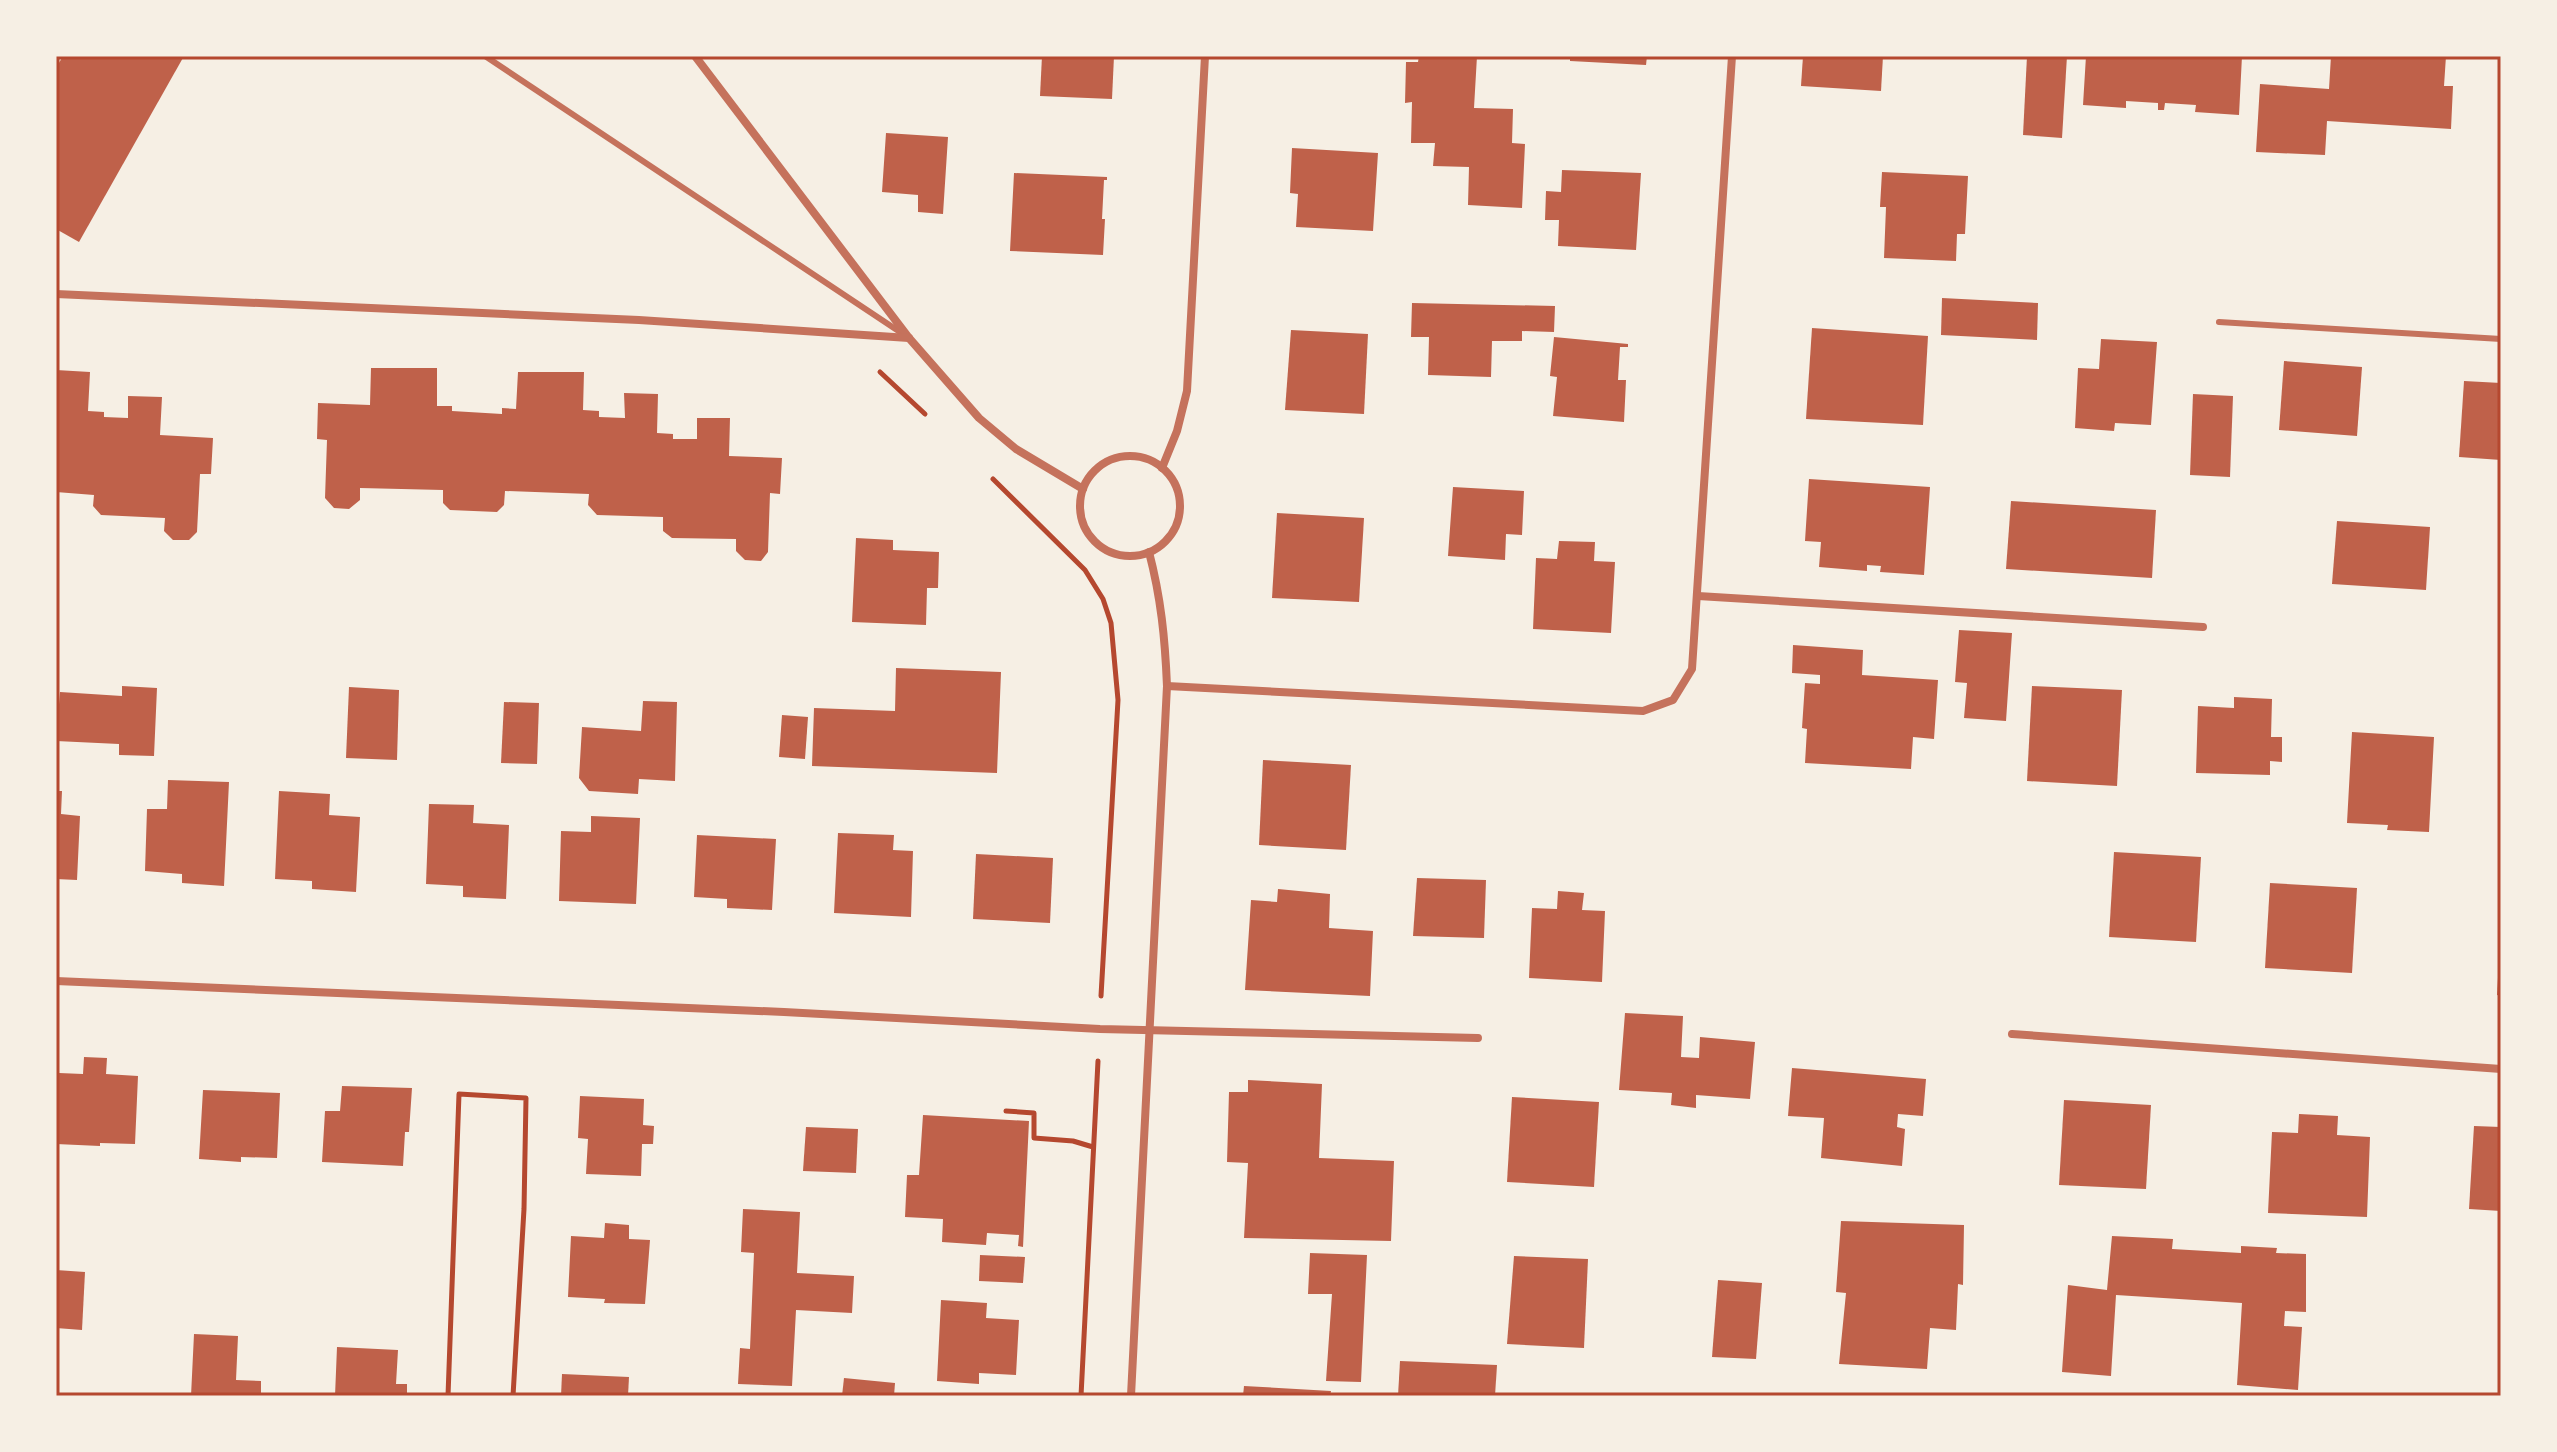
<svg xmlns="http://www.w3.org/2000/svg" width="2557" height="1452" font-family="'Noto Sans',sans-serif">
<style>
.building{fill:#bf614a}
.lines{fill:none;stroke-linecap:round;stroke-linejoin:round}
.path{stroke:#b5482f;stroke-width:5}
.service{stroke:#c5725c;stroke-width:6}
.minor{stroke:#c5725c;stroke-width:8}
.neatline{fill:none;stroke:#b5482f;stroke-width:3}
</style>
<rect width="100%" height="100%" fill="#f6efe4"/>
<g class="building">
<path d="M 63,56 L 184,56 L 79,242 L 56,229 L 56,68 Z"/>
<path d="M 1042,56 L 1114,56 L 1112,99 L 1040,96 Z"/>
<path d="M 1419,56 L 1477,56 L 1474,108 L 1513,109 L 1512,143 L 1525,144 L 1522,208 L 1468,205 L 1469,167 L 1433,166 L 1435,143 L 1411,143 L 1412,102 L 1405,103 L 1406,62 L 1418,62 Z"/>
<path d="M 1570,56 L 1647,56 L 1646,65 L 1570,61 Z"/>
<path d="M 1803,56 L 1883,56 L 1881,91 L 1801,86 Z"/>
<path d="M 2027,56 L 2067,56 L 2062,138 L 2023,135 Z"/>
<path d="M 2086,56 L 2242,56 L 2239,115 L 2195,112 L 2196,105 L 2165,103 L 2164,110 L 2158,110 L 2158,103 L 2126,101 L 2126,108 L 2083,105 Z"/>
<path d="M 2331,56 L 2446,56 L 2444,86 L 2453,86 L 2451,129 L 2327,121 L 2325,155 L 2256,152 L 2260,84 L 2329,89 Z"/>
<path d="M 886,133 L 948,137 L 943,214 L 918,212 L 918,195 L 882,192 Z"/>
<path d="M 1292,148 L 1378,153 L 1373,231 L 1296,227 L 1298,194 L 1290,193 Z"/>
<path d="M 1562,170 L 1641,173 L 1636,250 L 1558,246 L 1559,220 L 1545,220 L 1546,191 L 1561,192 Z"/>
<path d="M 1882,172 L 1968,176 L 1965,234 L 1957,234 L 1956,261 L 1884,258 L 1886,207 L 1880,207 Z"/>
<path d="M 1014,173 L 1107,177 L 1107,180 L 1104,180 L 1102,219 L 1105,219 L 1103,255 L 1010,251 Z"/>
<path d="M 1942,298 L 2038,303 L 2037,340 L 1941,335 Z"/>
<path d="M 1412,303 L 1555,306 L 1554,332 L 1522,331 L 1522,341 L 1492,341 L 1491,377 L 1428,375 L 1429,337 L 1411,337 Z"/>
<path d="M 1812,328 L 1928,336 L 1923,425 L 1806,419 Z"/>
<path d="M 1291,330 L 1368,334 L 1364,414 L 1285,410 Z"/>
<path d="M 1554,337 L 1628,344 L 1628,347 L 1620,347 L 1618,380 L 1626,380 L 1624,422 L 1553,416 L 1557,377 L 1550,376 Z"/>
<path d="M 2101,339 L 2157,342 L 2151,425 L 2115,423 L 2114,431 L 2075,428 L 2078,368 L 2099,369 Z"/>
<path d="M 2284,361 L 2362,367 L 2357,436 L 2279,430 Z"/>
<path d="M 371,368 L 437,368 L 437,406 L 452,406 L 452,411 L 502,414 L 502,408 L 516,409 L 518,372 L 584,372 L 583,410 L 599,411 L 599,417 L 625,418 L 624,393 L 658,394 L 657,433 L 673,434 L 673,439 L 697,439 L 697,418 L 730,418 L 729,456 L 782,458 L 780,494 L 770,493 L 768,552 L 761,561 L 745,560 L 736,551 L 736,539 L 672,538 L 663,531 L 663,517 L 597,515 L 588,505 L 589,494 L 505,491 L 504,505 L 497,512 L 450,510 L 443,503 L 443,490 L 360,488 L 360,500 L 349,509 L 334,508 L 325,498 L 327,440 L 317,439 L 318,403 L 370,405 Z"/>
<path d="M 56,370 L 90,372 L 88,411 L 104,412 L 104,417 L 128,418 L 128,396 L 162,397 L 160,435 L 213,438 L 211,474 L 200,474 L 197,532 L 189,540 L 173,540 L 164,531 L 165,518 L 101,515 L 93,506 L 94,495 L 56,492 Z"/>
<path d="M 2464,381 L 2501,383 L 2501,460 L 2459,457 Z"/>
<path d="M 2193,394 L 2233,396 L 2230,477 L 2190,475 Z"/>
<path d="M 1809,479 L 1930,487 L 1924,575 L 1880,572 L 1881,566 L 1867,565 L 1867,571 L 1819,567 L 1821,542 L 1805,541 Z"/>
<path d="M 1453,487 L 1524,491 L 1522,535 L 1506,534 L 1505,560 L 1448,556 Z"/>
<path d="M 2011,501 L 2156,510 L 2152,578 L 2006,569 Z"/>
<path d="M 1277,513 L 1364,518 L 1359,602 L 1272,598 Z"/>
<path d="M 2337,521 L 2430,527 L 2426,590 L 2332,584 Z"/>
<path d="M 856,538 L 893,540 L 893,550 L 939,552 L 938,588 L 927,588 L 926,625 L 852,622 Z"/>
<path d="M 1559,541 L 1595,542 L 1594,561 L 1615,562 L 1611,633 L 1533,629 L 1536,558 L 1557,559 Z"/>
<path d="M 1959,630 L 2012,633 L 2006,721 L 1964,718 L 1967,683 L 1955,682 Z"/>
<path d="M 1793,645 L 1863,650 L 1862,675 L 1938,680 L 1934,739 L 1913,737 L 1911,769 L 1805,763 L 1807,729 L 1802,728 L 1805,683 L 1820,684 L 1820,675 L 1792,673 Z"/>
<path d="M 896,668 L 1001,672 L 997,773 L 812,766 L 814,708 L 895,711 Z"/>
<path d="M 122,686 L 157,688 L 154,756 L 119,755 L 119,744 L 56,741 L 60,692 L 122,696 Z"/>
<path d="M 2032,686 L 2122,690 L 2117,786 L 2027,781 Z"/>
<path d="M 349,687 L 399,690 L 397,760 L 346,758 Z"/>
<path d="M 2234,697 L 2272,699 L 2271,737 L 2282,737 L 2282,762 L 2270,761 L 2270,775 L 2196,773 L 2198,706 L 2234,708 Z"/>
<path d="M 643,701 L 677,702 L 675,781 L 639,779 L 638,794 L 589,791 L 579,778 L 582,727 L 641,731 Z"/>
<path d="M 504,702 L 539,703 L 537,764 L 501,763 Z"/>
<path d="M 782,715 L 808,717 L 805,759 L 779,757 Z"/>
<path d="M 2352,732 L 2434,737 L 2429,832 L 2387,830 L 2388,825 L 2347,823 Z"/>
<path d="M 1263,760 L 1351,765 L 1346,850 L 1259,845 Z"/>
<path d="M 168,780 L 229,782 L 224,886 L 182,883 L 182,874 L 145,871 L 147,809 L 167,809 Z"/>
<path d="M 56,791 L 62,791 L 61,814 L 80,816 L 77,880 L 56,879 Z"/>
<path d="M 279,791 L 330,794 L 329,815 L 360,817 L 356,892 L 312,889 L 312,881 L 275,879 Z"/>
<path d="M 429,804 L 474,805 L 473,823 L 509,825 L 506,899 L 463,897 L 463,886 L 426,884 Z"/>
<path d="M 591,816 L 640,818 L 636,904 L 559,901 L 561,831 L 591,832 Z"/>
<path d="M 838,833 L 894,835 L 893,850 L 913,851 L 911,917 L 834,913 Z"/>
<path d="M 697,835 L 776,839 L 772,910 L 727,908 L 727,899 L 694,897 Z"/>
<path d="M 2114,852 L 2201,857 L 2196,942 L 2109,937 Z"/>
<path d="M 976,854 L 1053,858 L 1050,923 L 973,919 Z"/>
<path d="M 1417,878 L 1486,880 L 1484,938 L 1413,936 Z"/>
<path d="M 2270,883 L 2357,888 L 2352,973 L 2265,968 Z"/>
<path d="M 1278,889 L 1330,894 L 1329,928 L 1373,931 L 1370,996 L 1245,990 L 1251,900 L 1277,902 Z"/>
<path d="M 1558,891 L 1584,893 L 1582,910 L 1605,911 L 1602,982 L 1529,978 L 1532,908 L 1557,909 Z"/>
<path d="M 2499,960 L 2501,960 L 2501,996 L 2497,995 Z"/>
<path d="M 1625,1013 L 1683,1016 L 1681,1057 L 1699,1058 L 1700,1037 L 1755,1042 L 1750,1099 L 1696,1095 L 1696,1108 L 1671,1105 L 1672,1093 L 1619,1090 Z"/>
<path d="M 84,1057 L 107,1058 L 106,1074 L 138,1076 L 135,1144 L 100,1143 L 100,1146 L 56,1144 L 59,1073 L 83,1074 Z"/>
<path d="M 1792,1068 L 1926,1079 L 1923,1116 L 1898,1114 L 1897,1127 L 1905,1129 L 1902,1166 L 1821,1158 L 1824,1118 L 1788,1116 Z"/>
<path d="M 1248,1080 L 1322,1084 L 1319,1158 L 1394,1161 L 1391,1241 L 1244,1238 L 1248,1163 L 1227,1162 L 1229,1092 L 1248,1092 Z"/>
<path d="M 342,1086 L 412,1088 L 409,1132 L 405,1132 L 403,1166 L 322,1162 L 325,1111 L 340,1111 Z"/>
<path d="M 203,1090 L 280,1093 L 277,1158 L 241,1157 L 241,1162 L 199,1159 Z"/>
<path d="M 580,1096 L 644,1099 L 643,1125 L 654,1126 L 653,1144 L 642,1144 L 641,1176 L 586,1174 L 588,1139 L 578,1138 Z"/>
<path d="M 1512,1097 L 1599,1102 L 1594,1187 L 1507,1182 Z"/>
<path d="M 2064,1100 L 2151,1105 L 2146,1189 L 2059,1185 Z"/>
<path d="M 2299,1114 L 2338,1116 L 2337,1135 L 2370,1137 L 2367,1217 L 2268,1213 L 2272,1132 L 2298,1133 Z"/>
<path d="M 923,1115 L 1029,1121 L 1023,1247 L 1018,1246 L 1019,1235 L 987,1233 L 986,1245 L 942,1242 L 943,1219 L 905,1217 L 907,1175 L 919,1175 Z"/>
<path d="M 2474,1126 L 2501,1127 L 2501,1211 L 2469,1209 Z"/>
<path d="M 806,1127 L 858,1129 L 856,1173 L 803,1171 Z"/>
<path d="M 743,1209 L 800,1212 L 797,1273 L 854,1276 L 852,1313 L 796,1310 L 792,1386 L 738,1384 L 740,1348 L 750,1349 L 754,1253 L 741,1252 Z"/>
<path d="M 1841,1221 L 1964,1225 L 1963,1285 L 1958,1284 L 1956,1330 L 1930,1328 L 1927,1369 L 1839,1364 L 1846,1293 L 1836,1292 Z"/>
<path d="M 605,1223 L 629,1225 L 629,1239 L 650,1240 L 645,1304 L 604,1303 L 605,1299 L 568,1297 L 571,1236 L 604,1238 Z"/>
<path d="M 2112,1236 L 2173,1239 L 2172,1249 L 2241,1253 L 2241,1246 L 2277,1248 L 2276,1253 L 2306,1254 L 2306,1312 L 2285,1311 L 2284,1326 L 2302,1327 L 2298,1390 L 2237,1385 L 2242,1303 L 2116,1295 L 2111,1376 L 2062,1372 L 2068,1285 L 2107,1290 Z"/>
<path d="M 1310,1253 L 1367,1255 L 1361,1382 L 1326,1381 L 1332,1294 L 1308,1294 Z"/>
<path d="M 980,1255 L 1025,1257 L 1023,1283 L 979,1281 Z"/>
<path d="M 1514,1256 L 1588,1259 L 1584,1348 L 1507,1344 Z"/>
<path d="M 56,1270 L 85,1272 L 82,1330 L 56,1328 Z"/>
<path d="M 1718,1280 L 1762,1283 L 1756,1359 L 1712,1357 Z"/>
<path d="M 941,1300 L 987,1303 L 986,1318 L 1019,1320 L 1016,1375 L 979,1373 L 979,1384 L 937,1381 Z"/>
<path d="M 194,1334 L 238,1336 L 236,1380 L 261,1381 L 261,1396 L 191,1396 Z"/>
<path d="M 337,1347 L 398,1350 L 396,1384 L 407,1384 L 407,1396 L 335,1396 Z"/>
<path d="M 1400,1361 L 1497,1365 L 1495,1396 L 1398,1396 Z"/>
<path d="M 562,1374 L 629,1377 L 628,1396 L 561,1396 Z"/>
<path d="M 844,1378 L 895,1383 L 894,1396 L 842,1396 Z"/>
<path d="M 1244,1386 L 1331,1391 L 1330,1396 L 1243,1396 Z"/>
</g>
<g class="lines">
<g class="path">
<path d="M 880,372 L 925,414"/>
<path d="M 993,479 L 1085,570 L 1103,599 L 1111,623 L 1118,700 L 1101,996"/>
<path d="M 1006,1111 L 1034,1113 L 1034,1138 L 1073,1141 L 1093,1147"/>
<path d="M 448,1396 L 459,1094 L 526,1098 L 524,1209 L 513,1396"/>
<path d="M 1081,1396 L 1098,1061"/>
</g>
<g class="service">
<path d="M 485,56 L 906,336"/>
<path d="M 2219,322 L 2501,339"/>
</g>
<g class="minor">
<path d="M 695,56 L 909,338 L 979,418 L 1016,449 L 1083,489"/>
<path d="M 56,294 L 639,320 L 909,338"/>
<circle cx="1130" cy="506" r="50"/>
<path d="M 1162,468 L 1177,431 L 1187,391 L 1205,56"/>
<path d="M 1698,596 L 2203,627"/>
<path d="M 1167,686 L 1643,711 L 1673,700 L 1692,669 L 1732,56"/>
<path d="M 56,981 L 784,1012 L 1100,1029 L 1478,1038"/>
<path d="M 2012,1034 L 2501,1069"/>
<path d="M 1131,1396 L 1167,686 C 1165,638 1161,598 1149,552"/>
</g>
</g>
<rect width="2557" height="1452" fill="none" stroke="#f6efe4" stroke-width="116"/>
<rect x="58" y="58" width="2441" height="1336" class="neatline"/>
</svg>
